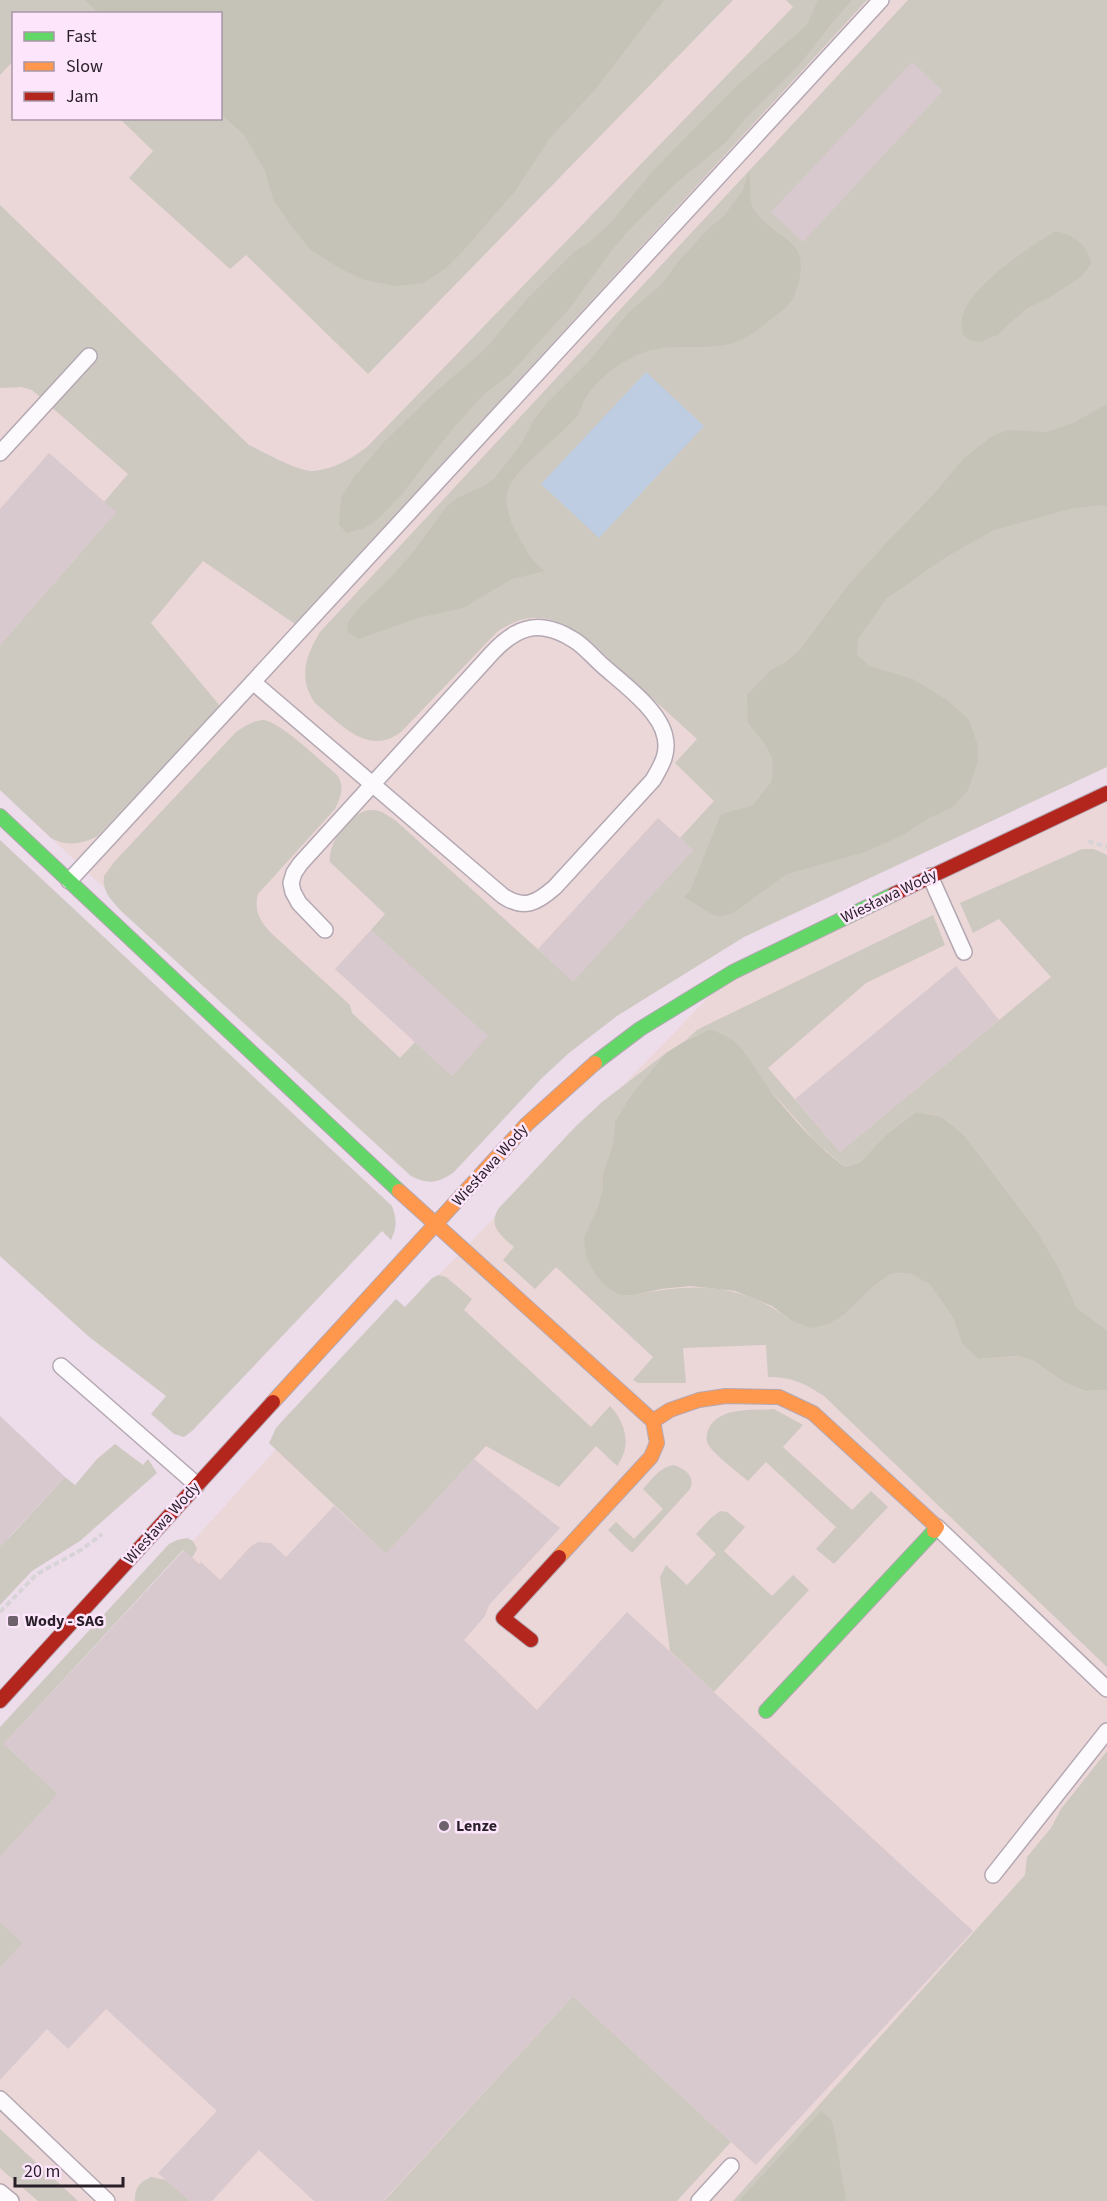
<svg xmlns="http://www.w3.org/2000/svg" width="1107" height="2201" font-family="'Source Sans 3',sans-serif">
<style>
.industrial{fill:#ebd6d8;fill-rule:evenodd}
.green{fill:#cdc9c0}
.forest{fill:#c5c2b7}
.water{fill:#becde1}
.building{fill:#d8c9ce}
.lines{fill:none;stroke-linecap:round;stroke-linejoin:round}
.lane-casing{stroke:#b4a8b2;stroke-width:18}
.fast-casing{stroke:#b4a8b2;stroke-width:16}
.slow-casing{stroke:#b4a8b2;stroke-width:16}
.jam-casing{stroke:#b4a8b2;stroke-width:16}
.path{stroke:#d8d3d7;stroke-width:4;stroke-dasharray:6 3;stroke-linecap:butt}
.lane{stroke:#fcfafc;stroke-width:15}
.fast{stroke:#63d668;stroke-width:14}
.slow{stroke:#ff974d;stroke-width:14}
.jam{stroke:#b3261e;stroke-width:14}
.poi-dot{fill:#6e626c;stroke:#fde5fb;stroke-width:2}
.labels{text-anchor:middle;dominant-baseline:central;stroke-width:5;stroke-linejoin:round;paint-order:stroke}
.street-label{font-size:16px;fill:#291f28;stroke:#fde5fb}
.poi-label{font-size:16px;font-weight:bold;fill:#291f28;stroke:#fde5fb;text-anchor:start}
</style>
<rect width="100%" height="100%" fill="#edddeb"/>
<g class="industrial">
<path d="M 0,0 L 1107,0 L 739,770 L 690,891 L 456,1137 L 411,1176 L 0,790 ZM 14,14 L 220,14 L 220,118 L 14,118 Z"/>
<path d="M 1107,794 L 1107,2201 L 0,2201 L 0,1749 L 193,1541 L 360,1356 L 733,972 Z"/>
</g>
<g class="green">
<path d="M 0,0 L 733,0 L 368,374 L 246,255 L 230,269 L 129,178 L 153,151 L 120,119 L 220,118 L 220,14 L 14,14 L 13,61 L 0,75 Z"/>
<path d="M 786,0 L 867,0 L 295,624 L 203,561 L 151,623 L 220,706 L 98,836 C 82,844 67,847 51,838 L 0,790 L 0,645 L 116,512 L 104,502 L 128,474 L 32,390 L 21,387 L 0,388 L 0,205 L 249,445 C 264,452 298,472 314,471 C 334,469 353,458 368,446 L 793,7 Z"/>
<path d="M 908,0 L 1107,0 L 1107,767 L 744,937 L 617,1016 L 569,1053 L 542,1078 L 454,1172 C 439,1183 428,1185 411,1176 L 121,911 C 111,900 102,892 104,876 L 115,861 L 236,732 C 244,726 253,721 262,720 C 278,719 324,764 338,776 C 345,788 340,798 335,809 L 258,894 C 254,910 259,920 270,932 L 350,1005 L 352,1013 L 400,1058 L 415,1042 L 452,1076 L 487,1036 L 371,930 L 385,914 L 330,862 C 327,843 352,809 373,810 C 381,810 388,816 395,820 L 573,981 L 693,850 L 680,838 L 714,801 L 675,763 L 697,739 L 588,640 C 558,617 531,608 497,632 L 401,732 C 368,757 341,724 316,704 C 297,680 306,655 320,632 Z"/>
<path d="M 0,840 L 392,1206 C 397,1220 397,1227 391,1240 L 382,1231 L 192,1431 L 184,1437 L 174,1434 L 151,1414 L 166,1396 L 88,1336 L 0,1256 Z"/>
<path d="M 1082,849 L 1094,849 L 1107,855 L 1107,1330 L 1077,1308 L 1060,1272 L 1037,1231 L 964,1135 L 942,1117 L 916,1112 L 887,1134 L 859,1163 L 845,1167 L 816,1142 L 770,1090 L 697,1035 L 685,1041 L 697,1030 L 715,1021 L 933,915 L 945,945 L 866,983 L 768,1068 L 840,1152 L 1051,977 L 999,919 L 973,933 L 960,903 Z"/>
<path d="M 666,1053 L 631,1095 L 615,1121 L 613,1143 L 602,1177 L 603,1186 L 598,1206 L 584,1237 L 635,1295 C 692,1282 742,1283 789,1319 L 845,1314 L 874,1286 L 890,1274 L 909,1273 L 929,1284 L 953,1318 L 962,1344 L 978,1359 L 1019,1356 L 1034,1361 L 1065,1383 L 1086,1391 L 1107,1390 L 1107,1667 L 824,1396 C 804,1383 792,1377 768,1377 L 766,1345 L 683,1348 L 686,1383 L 638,1383 L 633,1380 L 653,1357 L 556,1267 L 535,1289 L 503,1260 L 514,1247 C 501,1236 487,1225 499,1208 L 576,1126 L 602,1102 Z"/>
<path d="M 438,1275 L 446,1277 L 472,1299 L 464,1310 L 591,1427 L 610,1406 C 626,1423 632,1446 617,1466 L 596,1446 L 559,1487 L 486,1446 L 386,1554 L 269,1443 L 276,1428 L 285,1418 L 396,1299 L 405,1307 L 432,1278 Z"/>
<path d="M 774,1409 L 803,1425 L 783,1447 L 852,1510 L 871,1491 L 888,1507 L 834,1564 L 816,1549 L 836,1527 L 766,1462 L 748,1481 C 738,1472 711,1453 707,1442 C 706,1437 707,1432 709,1428 C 721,1406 753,1411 774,1409 Z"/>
<path d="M 115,1444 L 143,1465 L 148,1459 L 157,1473 L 80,1541 L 32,1571 L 0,1605 L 0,1533 L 8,1539 L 65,1477 L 75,1485 L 97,1459 Z"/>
<path d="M 673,1465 C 684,1468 696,1476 690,1489 L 632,1553 L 608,1530 L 616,1522 L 634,1539 L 663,1509 L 643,1489 C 652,1479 659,1468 673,1465 Z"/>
<path d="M 720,1511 L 727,1512 L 745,1527 L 724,1551 L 772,1596 L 793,1575 L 809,1590 L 714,1692 L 670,1651 L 660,1577 L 666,1565 L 687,1585 L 716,1554 L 696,1534 L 710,1519 Z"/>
<path d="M 187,1538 L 193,1541 L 197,1549 L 192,1558 L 183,1550 L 4,1744 L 58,1794 L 0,1857 L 0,1727 L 169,1544 L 177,1540 Z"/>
<path d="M 1107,1751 L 1107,2201 L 733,2201 L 1025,1875 L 1027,1857 L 1051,1828 L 1061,1809 Z"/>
<path d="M 0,1922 L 23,1943 L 0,1968 Z"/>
<path d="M 573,1996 L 731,2142 L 677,2201 L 384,2201 Z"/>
<path d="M 0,2129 L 78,2201 L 38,2201 L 0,2168 Z"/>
<path d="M 151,2177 L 166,2180 L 190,2201 L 135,2201 C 134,2188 140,2182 151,2177 Z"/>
</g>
<g class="forest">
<path d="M 85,0 L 664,0 L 594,91 L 550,138 L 515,191 L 464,250 L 445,269 L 424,283 L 397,286 L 364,280 L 341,269 L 310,249 L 289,223 L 273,199 L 265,171 L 244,135 L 221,114 L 220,14 L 99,13 Z"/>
<path d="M 818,0 L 852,0 L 831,24 L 800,64 L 746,118 L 726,142 L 674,185 L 629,230 L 612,250 L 569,309 L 509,375 L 483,395 L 450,432 L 403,493 L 378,519 L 365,528 L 347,533 L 339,525 L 341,498 L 354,477 L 384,442 L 432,395 L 486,348 L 526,300 L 574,252 L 590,242 L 612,221 L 651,173 L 732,90 L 807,25 Z"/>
<path d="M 749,171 C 752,183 747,199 755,211 C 778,244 814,236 796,291 C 791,305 782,311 770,320 C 760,328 751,336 739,341 C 703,355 666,337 629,359 C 611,369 596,381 585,399 C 582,404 581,410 578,415 C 562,436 513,469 507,492 C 504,505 511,524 518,535 C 525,549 532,562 545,571 L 512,579 L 463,608 L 418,618 L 359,639 L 347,632 L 348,622 L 357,610 L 392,576 L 414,551 L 447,506 L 457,498 L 486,485 L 494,479 L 522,443 L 533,421 L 546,404 L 590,360 L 628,313 L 662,284 L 677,263 L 710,227 L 724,216 L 743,190 Z"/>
<path d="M 1056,231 C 1074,235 1088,245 1091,264 L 1081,277 L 1047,299 L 1027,308 L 997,335 L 980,342 L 969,340 L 963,335 C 962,330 961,325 962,320 C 965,289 1030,246 1056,231 Z"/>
<path d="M 1107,404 L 1107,507 L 1102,505 L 1070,509 L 994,530 L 946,557 L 886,599 L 858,639 L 857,655 L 869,666 L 913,679 L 947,700 L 969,720 L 977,743 L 978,761 L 968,790 L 953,807 L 929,818 L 901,836 L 865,852 L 787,874 L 733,913 L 720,916 L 713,915 L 684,897 L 690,891 L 721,814 L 752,806 L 772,781 L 773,759 L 762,740 L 748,723 L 747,695 L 771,670 L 786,662 L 799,651 L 849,584 L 888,541 L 932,496 L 964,458 L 991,437 L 1007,430 L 1047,432 L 1073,423 Z"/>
<path d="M 709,1030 C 744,1037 753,1069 773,1094 C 795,1121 817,1146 845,1167 L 859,1163 L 887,1134 L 916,1112 L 942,1117 L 964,1135 L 1037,1231 L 1059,1269 L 1077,1308 L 1107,1330 L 1107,1390 L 1086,1391 L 1065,1383 L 1034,1361 L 1019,1356 L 978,1359 L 962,1344 L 953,1318 L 929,1284 L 909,1273 L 890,1274 L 874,1286 L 845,1314 L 828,1324 L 810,1328 L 789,1319 L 772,1306 L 735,1291 L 691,1286 L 661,1289 L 635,1295 L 620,1295 L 605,1286 L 596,1275 L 586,1257 L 584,1237 L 598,1206 L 603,1186 L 602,1177 L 613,1143 L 615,1121 L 631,1095 L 666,1053 L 685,1041 Z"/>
<path d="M 821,2111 L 831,2119 L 835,2133 L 846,2201 L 739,2201 Z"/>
</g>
<path class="water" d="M 646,372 L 704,426 L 599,538 L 541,484 Z"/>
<g class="building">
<path d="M 912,62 L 943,91 L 803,242 L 771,212 Z"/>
<path d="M 49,453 L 116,512 L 0,645 L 0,509 Z"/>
<path d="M 658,818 L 693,850 L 573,982 L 538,949 Z"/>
<path d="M 371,930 L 488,1036 L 452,1076 L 335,969 Z"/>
<path d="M 956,966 L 999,1020 L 840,1152 L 795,1099 Z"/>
<path d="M 0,1416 L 65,1477 L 0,1547 Z"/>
<path d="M 474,1459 L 560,1528 L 489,1605 L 485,1616 L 464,1640 L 537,1710 L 627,1612 L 973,1931 L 756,2165 L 573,1996 L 383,2201 L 314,2201 L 259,2150 L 212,2201 L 190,2201 L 158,2173 L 217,2111 L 106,2009 L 68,2049 L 47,2029 L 0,2080 L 0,1968 L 23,1943 L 0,1922 L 0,1857 L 58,1794 L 4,1744 L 184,1550 L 199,1564 L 201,1562 L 220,1580 L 251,1546 L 258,1542 L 271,1543 L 286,1557 L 334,1506 L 386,1554 Z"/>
</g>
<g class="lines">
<defs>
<g id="lane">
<path d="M 0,453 L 89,356"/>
<path d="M 253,682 L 881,0"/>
<path d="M 930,876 L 964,952"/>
<path d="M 69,881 L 253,682 L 503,896 C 524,910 537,903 555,887 L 653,780 C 661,766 669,754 665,737 C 660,710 622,683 602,665 C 593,657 584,646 574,640 C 566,635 553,629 544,628 C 522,625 505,639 492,653 L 300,864 L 294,873 L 291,883 L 293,892 L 299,903 L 325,930"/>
<path d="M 61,1366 L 197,1485"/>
<path d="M 937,1527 L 1107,1689"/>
<path d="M 993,1875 L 1107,1731"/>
<path d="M 0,2099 L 107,2201"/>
<path d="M 0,2192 L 11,2201"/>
<path d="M 699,2201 L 731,2166"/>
</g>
<g id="fast">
<path d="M 0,816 L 399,1191"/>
<path d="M 595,1063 L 640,1029 L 733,972 L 894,894"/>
<path d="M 766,1711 L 934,1531"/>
</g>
<g id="slow">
<path d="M 399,1191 L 653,1421 L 657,1443 L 651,1457 L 559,1557"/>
<path d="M 273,1402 L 527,1124 L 595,1063"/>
<path d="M 653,1421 L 670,1410 L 699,1400 L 726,1396 L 779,1397 L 813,1413 L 937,1527 L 934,1531"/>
</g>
<g id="jam">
<path d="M 894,894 L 1107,793"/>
<path d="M 531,1640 L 503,1618 L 559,1557"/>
<path d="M 0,1701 L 273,1402"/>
</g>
</defs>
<use href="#lane" class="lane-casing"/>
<use href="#fast" class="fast-casing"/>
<use href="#slow" class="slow-casing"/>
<use href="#jam" class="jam-casing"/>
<g class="path">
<path d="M 1088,841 L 1107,847"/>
<path d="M 0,1612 L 37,1574 L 81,1550 L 102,1534"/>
</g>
<use href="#lane" class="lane"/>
<use href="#fast" class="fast"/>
<use href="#slow" class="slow"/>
<use href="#jam" class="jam"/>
</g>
<g class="poi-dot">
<rect x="7" y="1615" width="12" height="12" rx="3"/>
<circle cx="444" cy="1826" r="6"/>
</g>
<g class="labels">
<g class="street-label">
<text transform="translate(889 896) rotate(-26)">Wiesława Wody</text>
<text transform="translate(490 1165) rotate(-48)">Wiesława Wody</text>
<text transform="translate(162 1523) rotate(-48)">Wiesława Wody</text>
</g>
<g class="poi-label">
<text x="25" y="1621">Wody - SAG</text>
<text x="456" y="1826">Lenze</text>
</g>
</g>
<rect x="12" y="12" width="210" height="108" fill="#fde5fb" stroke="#a896a7" stroke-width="1.5"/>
<rect x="24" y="32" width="30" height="9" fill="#63d668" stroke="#a896a7" stroke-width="1.5"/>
<text x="66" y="42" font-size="18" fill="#291f28">Fast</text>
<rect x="24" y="62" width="30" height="9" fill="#ff974d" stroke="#a896a7" stroke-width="1.5"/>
<text x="66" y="72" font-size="18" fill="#291f28">Slow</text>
<rect x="24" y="92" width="30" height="9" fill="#b3261e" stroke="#a896a7" stroke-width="1.5"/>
<text x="66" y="102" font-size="18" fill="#291f28">Jam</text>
<path d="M15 2177v9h108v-9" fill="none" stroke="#291f28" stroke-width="3"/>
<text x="24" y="2177" font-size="18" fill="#291f28" stroke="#fde5fb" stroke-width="4.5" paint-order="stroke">20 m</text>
</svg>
